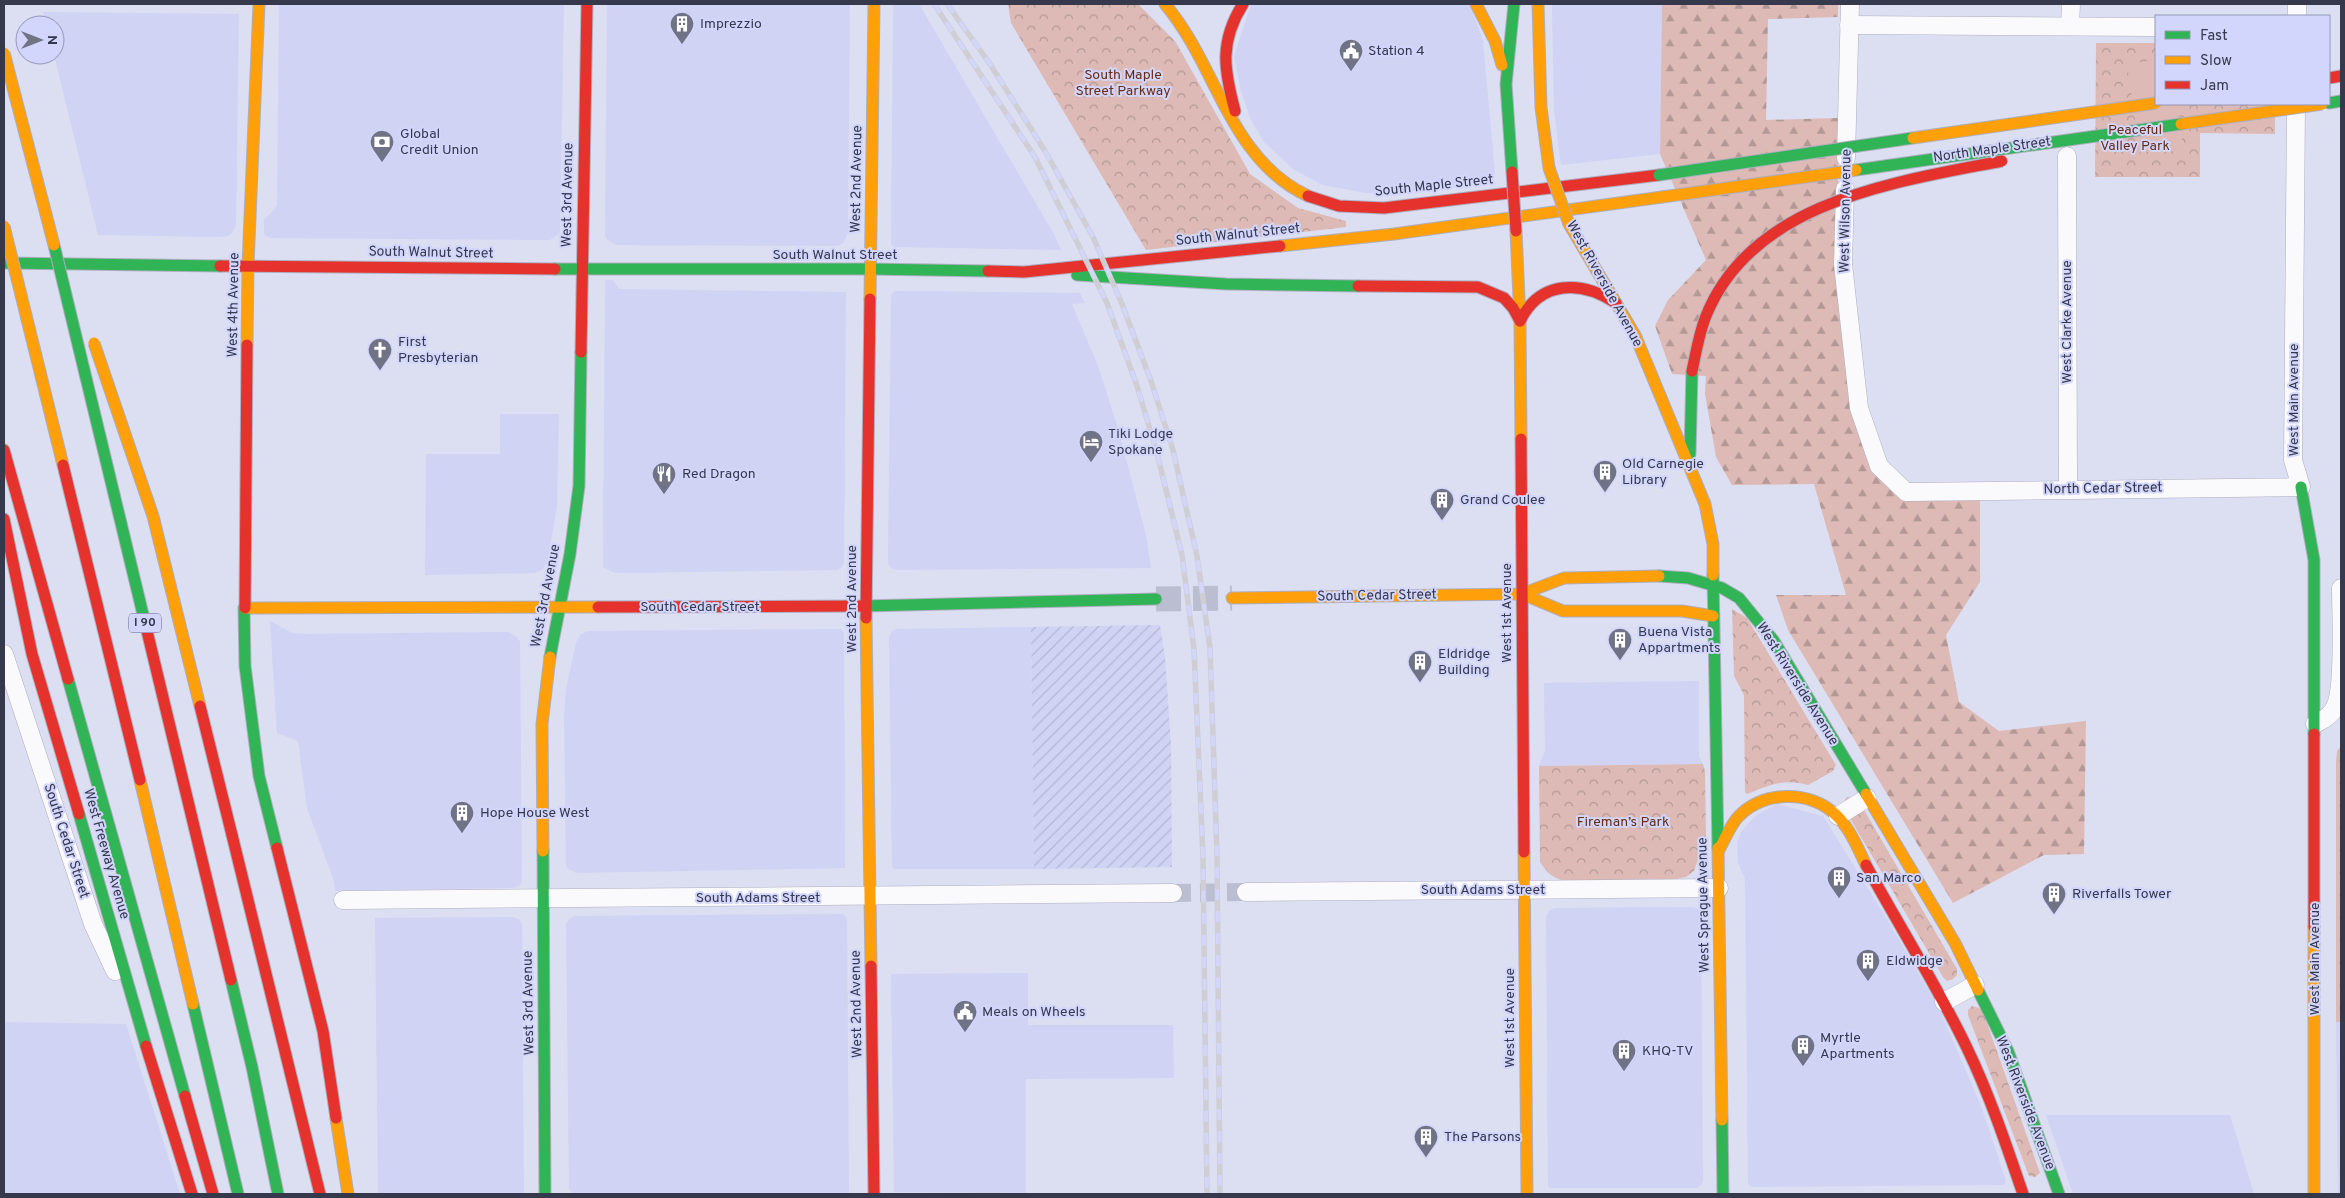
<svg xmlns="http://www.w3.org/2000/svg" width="2345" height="1198" font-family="Overpass,sans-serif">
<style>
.built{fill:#d0d3f4}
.industrial{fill:url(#industrial-furrows)}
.forest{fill:url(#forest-firs)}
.park{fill:url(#park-crowns)}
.pitch{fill:#ddbab5}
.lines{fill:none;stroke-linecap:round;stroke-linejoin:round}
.street-tunnel{stroke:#bbbdd1;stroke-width:18;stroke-dasharray:18 9;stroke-linecap:butt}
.secondary-tunnel{stroke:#bbbdd1;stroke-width:25;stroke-dasharray:25 12;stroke-linecap:butt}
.street-casing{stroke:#adaebf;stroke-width:19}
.fast-casing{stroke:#adaebf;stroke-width:13}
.slow-casing{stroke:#adaebf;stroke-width:13}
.jam-casing{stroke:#adaebf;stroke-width:13}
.street{stroke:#fafafd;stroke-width:18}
.fast{stroke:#30b455;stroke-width:11}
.slow{stroke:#ff9f0a;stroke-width:11}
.jam{stroke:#e5322d;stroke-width:11}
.rail-casing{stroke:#ceced4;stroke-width:5.5}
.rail{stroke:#d2d6fc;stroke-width:4;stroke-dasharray:11;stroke-linecap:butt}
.fast-bridge-casing{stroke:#adaebf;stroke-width:13;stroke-linecap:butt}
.slow-bridge-casing{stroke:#adaebf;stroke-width:13;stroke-linecap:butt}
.jam-bridge-casing{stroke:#adaebf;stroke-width:13;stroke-linecap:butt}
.fast-bridge{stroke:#30b455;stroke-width:11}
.slow-bridge{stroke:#ff9f0a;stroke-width:11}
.jam-bridge{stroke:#e5322d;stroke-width:11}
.labels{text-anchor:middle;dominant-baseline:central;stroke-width:4;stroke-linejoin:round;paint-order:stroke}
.shield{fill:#d2d6fc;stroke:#656780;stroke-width:1}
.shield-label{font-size:12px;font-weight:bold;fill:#36384b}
.poi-label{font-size:14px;fill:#36384b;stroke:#d2d6fc;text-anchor:start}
.park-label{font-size:14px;fill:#692b12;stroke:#d2d6fc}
.street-label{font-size:14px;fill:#36384b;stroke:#d2d6fc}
</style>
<defs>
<pattern id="industrial-furrows" width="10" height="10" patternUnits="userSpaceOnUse" patternTransform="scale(1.25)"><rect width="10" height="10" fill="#d0d3f4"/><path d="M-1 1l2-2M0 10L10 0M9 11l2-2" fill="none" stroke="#b3b6d3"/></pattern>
<pattern id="forest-firs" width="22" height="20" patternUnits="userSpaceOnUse" patternTransform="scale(1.25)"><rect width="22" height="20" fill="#ddbab5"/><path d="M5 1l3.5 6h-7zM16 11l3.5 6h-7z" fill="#b49895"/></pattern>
<pattern id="park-crowns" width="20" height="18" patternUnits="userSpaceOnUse" patternTransform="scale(1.25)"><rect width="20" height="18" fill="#ddbab5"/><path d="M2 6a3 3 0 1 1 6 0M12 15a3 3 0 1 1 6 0" fill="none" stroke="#b49895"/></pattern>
</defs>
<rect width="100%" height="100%" fill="#dcdef2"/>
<g class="built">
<path d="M 279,4 L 564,4 L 560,233 L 550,240 L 271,238 L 266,236 L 264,233 L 264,220 L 277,206 Z"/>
<path d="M 607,4 L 850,4 L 848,233 L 843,243 L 837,246 L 617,245 L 607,240 L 605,236 Z"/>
<path d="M 893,4 L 919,4 L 1055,236 L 1061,250 L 895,247 L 891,244 Z"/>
<path d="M 1251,4 L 1470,4 L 1483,41 L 1495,174 L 1488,182 L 1417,191 L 1366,193 L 1323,185 L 1293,169 L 1264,142 L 1250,118 L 1241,91 L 1234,56 Z"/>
<path d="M 1552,4 L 1662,4 L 1660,154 L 1561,165 L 1554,111 Z"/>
<path d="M 43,12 L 239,14 L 236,223 L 234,230 L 230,235 L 223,237 L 98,235 L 54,55 L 55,25 L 46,25 Z"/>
<path d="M 605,280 L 613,280 L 619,289 L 846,292 L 844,563 L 841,568 L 837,570 L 615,573 L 603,567 Z"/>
<path d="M 895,291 L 1080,293 L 1085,303 L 1072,304 L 1098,366 L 1117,425 L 1146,535 L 1151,568 L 897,570 L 891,568 L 888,563 L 891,295 Z"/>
<path d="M 500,414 L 559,414 L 557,507 L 547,563 L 542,570 L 535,573 L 425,575 L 426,454 L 500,454 Z"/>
<path d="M 270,621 L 292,633 L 308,634 L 498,632 L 508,632 L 517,637 L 520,642 L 522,880 L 520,885 L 514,888 L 335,891 L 334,881 L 307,808 L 298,741 L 277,733 Z"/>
<path d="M 1031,627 L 1034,869 L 894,869 L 892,867 L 889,637 L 892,631 L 896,629 Z"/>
<path d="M 841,629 L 844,633 L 845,868 L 576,873 L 566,867 L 564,717 L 566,689 L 576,643 L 580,635 L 588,631 Z"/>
<path d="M 1699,681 L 1699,757 L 1703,764 L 1539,766 L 1545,751 L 1544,683 Z"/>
<path d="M 1777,804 L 1823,816 L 1882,911 L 1938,1006 L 1981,1106 L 2006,1181 L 2005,1184 L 2002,1185 L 1752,1187 L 1748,1184 L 1745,878 L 1738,863 L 1737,843 L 1741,832 L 1755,816 Z"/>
<path d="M 1693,907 L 1698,909 L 1701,914 L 1703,1181 L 1701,1185 L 1697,1188 L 1550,1188 L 1548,1185 L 1546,917 L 1549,911 L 1555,908 Z"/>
<path d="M 843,914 L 847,918 L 849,1194 L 573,1194 L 569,1189 L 566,924 L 569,919 L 575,916 Z"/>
<path d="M 513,917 L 520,920 L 522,925 L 524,1191 L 523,1194 L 378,1194 L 375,918 Z"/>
<path d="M 1028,973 L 1028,1025 L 1173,1025 L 1174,1078 L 1026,1079 L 1026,1193 L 894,1192 L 891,974 Z"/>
<path d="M 4,1022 L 126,1024 L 180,1194 L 4,1194 Z"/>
<path d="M 2336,1022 L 2341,1022 L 2341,1194 L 2338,1194 Z"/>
<path d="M 2046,1115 L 2230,1115 L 2254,1194 L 2073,1194 Z"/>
</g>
<path class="industrial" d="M 1160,625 L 1165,657 L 1171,745 L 1172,867 L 1034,869 L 1031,627 Z"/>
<path class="forest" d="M 1662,4 L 1838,4 L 1838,17 L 1768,19 L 1766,120 L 1838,118 L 1838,264 L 1853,410 L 1902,496 L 1980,499 L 1980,582 L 1946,635 L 1959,702 L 1999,731 L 2086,721 L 2084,854 L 2044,855 L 1953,903 L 1788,630 L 1776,595 L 1846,595 L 1814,484 L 1732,485 L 1716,457 L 1705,394 L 1706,376 L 1672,374 L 1655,326 L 1668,300 L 1706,260 L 1660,154 Z"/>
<g class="park">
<path d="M 1008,4 L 1138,4 L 1175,41 L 1250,174 L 1298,208 L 1346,221 L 1346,227 L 1146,250 L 1011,23 Z"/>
<path d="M 2096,43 L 2156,43 L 2156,104 L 2275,104 L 2275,134 L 2200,133 L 2200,177 L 2095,177 Z"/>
<path d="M 1732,609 L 1747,618 L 1836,765 L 1833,771 L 1808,785 C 1785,778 1769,785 1747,794 L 1745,792 L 1744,695 L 1734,676 Z"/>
<path d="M 2341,746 L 2341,1022 L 2336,1022 L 2336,762 L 2337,751 Z"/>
<path d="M 1703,764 L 1705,771 L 1706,837 L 1694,871 L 1686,877 L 1676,879 L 1564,881 C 1552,877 1547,873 1540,862 L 1539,766 Z"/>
<path d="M 1847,797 L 1857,798 L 1957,969 L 1957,975 L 1953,979 L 1947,981 L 1943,977 L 1844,808 L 1844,801 Z"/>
<path d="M 1972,1006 L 1982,1009 L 2040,1173 L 2035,1177 L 2029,1176 L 1968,1015 L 1968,1010 Z"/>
</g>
<path class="pitch" d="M 2156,60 L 2156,104 L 2177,104 L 2183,147 L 2140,153 L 2127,64 Z"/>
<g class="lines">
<path class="street-tunnel" d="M 1173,893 L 1246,892"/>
<path class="secondary-tunnel" d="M 1156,599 L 1232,598"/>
<defs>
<g id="street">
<path d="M 2297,16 L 2297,4"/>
<path d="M 1849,25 L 2156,27"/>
<path d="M 2070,26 L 2071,4"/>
<path d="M 2067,156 L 2068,489"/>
<path d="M 1846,158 L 1850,4"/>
<path d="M 1845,189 L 1843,264 L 1859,408 L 1879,466 L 1906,492 L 2301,487 L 2293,460 L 2296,104"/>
<path d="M 4,654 L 93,924 L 115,971"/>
<path d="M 2315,724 C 2324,719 2331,716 2335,707 C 2345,688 2341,613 2341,588"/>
<path d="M 1838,816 L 1867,798"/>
<path d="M 1246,892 L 1719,888"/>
<path d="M 343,900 L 1173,893"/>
<path d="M 1944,1002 L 1975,985"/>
</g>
<g id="fast">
<path d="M 2329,103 L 2341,101"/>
<path d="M 1512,172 L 1506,84 L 1514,4"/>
<path d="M 4,263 L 220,266"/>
<path d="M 555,269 L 870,269 L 988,271"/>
<path d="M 1077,275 L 1226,284 L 1358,286"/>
<path d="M 1690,454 L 1692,371"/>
<path d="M 2301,487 L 2314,560 L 2314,734"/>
<path d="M 1713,575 L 1718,848"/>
<path d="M 1659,576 L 1688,578 L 1722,588 L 1739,598 L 1774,641 L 1866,794"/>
<path d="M 864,606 L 1156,599"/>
<path d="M 244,608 L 245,666 L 259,776 L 277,848"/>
<path d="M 550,657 L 570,554 L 579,486 L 581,352"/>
<path d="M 68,679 L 185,1096"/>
<path d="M 79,814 L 146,1046"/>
<path d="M 543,851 L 545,1194"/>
<path d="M 1978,990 L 2008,1051 L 2059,1194"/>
<path d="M 1722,1120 L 1723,1194"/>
</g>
<g id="slow">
<path d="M 1165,4 C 1218,67 1229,159 1308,196"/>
<path d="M 1476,4 L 1495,41 L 1502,65"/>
<path d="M 1538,4 L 1541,107 L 1549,168"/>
<path d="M 1569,224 L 1635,335 L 1705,504 L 1713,544 L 1713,575"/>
<path d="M 1516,231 L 1520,321 L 1521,439"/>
<path d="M 1280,246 L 1394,234 L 1662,197"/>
<path d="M 870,299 L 874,4"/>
<path d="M 247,345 L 248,265 L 259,4"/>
<path d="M 1522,594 L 1563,611 L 1682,611 L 1713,616"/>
<path d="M 1232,598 L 1522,594 L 1564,578 L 1659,576"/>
<path d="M 245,608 L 598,607"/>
<path d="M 866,618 L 871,966"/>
<path d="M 1866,794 L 1955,943 L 1978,990"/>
<path d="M 1718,848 L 1722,1120"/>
<path d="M 1719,850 C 1725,839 1730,826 1738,817 C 1764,790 1810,790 1836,815 C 1850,828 1858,849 1866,865"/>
<path d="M 543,851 L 542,724 L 550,657"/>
<path d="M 1524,852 L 1527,1194"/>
<path d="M 2314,927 L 2314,1194"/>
<path d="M 336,1118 L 348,1194"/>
</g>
<g id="jam">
<path d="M 2329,78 L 2341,76"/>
<path d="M 1235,111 C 1224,70 1219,42 1243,4"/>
<path d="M 1308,196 L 1339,206 L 1384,208 L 1659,175"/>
<path d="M 220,266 L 555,269"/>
<path d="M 988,271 L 1024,272 L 1280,246"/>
<path d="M 1358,286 L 1478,287 L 1504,298 L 1513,308 L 1520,321"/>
<path d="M 1520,321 C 1540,280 1581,280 1616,303"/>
<path d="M 581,352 L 587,4"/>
<path d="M 1521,439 L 1524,852"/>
<path d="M 4,450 L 68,679"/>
<path d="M 4,519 L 32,654 L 79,814"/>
<path d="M 598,607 L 864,606"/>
<path d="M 245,608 L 247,345"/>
<path d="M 866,618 L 870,299"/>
<path d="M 2314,734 L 2314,927"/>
<path d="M 232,835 L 320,1194"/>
<path d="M 277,848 L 323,1031 L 336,1118"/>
<path d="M 1866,865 C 1899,926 1937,985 1967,1048 C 1990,1096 2006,1144 2023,1194"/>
<path d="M 871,966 L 874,1194"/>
<path d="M 146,1046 L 192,1194"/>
<path d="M 185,1096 L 213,1194"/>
</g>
</defs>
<use href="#street" class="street-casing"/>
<use href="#fast" class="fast-casing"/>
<use href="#slow" class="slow-casing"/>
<use href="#jam" class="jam-casing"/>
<use href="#street" class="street"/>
<use href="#fast" class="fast"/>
<use href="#slow" class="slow"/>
<use href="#jam" class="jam"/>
<defs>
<g id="rail">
<path d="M 934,4 L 1035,157 L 1107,303 L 1137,386 L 1157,453 L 1182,555 L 1194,649 L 1203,857 L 1207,1194"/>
<path d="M 947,4 L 990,64 L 1045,151 L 1093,237 L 1122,304 L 1151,381 L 1173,450 L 1197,556 L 1210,648 L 1217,854 L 1220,1194"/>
</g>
</defs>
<use href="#rail" class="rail-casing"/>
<use href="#rail" class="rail"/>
<defs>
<g id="fast-bridge">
<path d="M 1856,170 L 2181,124"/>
<path d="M 1659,175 L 1913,138"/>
<path d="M 54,245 L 147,631"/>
<path d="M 231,980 L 252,1067 L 278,1194"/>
<path d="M 193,1004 L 238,1194"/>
</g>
<g id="slow-bridge">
<path d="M 4,53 L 54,245"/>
<path d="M 2181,124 L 2322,104"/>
<path d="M 1913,138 L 2156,103"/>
<path d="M 1549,168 L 1569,224"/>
<path d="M 1662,197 L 1856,170"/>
<path d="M 4,226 L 63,465"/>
<path d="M 94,343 L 153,516 L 200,706"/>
<path d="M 140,780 L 193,1004"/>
</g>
<g id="jam-bridge">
<path d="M 1512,172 L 1516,231"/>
<path d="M 1692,371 C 1696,353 1699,333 1706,316 C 1752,201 1896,182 2002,161"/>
<path d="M 63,465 L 140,780"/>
<path d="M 147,631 L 231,980"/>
<path d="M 200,706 L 232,835"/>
</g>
</defs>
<use href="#fast-bridge" class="fast-bridge-casing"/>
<use href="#slow-bridge" class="slow-bridge-casing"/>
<use href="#jam-bridge" class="jam-bridge-casing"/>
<use href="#fast-bridge" class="fast-bridge"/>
<use href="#slow-bridge" class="slow-bridge"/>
<use href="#jam-bridge" class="jam-bridge"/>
</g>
<defs>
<symbol id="building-pin" viewBox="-11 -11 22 30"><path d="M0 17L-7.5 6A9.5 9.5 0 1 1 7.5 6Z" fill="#707285" stroke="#d2d6fc"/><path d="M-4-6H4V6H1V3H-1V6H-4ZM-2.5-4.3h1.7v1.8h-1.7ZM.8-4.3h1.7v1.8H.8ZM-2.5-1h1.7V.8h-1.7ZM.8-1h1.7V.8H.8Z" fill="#fff"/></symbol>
<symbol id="civic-pin" viewBox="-11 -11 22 30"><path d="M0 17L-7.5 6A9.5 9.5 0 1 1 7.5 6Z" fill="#707285" stroke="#d2d6fc"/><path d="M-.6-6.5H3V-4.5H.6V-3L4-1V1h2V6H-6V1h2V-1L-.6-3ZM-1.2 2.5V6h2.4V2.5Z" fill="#fff"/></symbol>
<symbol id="bank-pin" viewBox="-11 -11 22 30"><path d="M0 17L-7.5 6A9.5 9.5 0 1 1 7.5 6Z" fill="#707285" stroke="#d2d6fc"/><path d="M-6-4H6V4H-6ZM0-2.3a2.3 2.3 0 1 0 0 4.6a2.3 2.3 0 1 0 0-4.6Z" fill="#fff"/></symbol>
<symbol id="church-pin" viewBox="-11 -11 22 30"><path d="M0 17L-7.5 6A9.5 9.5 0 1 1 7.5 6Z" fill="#707285" stroke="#d2d6fc"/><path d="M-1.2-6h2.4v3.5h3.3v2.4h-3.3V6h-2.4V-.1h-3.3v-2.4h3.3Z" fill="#fff"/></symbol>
<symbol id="hotel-pin" viewBox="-11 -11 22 30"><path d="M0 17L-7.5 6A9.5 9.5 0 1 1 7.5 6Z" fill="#707285" stroke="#d2d6fc"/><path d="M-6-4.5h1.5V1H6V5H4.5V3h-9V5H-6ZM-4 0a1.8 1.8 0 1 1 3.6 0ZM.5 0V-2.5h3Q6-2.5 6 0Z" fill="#fff"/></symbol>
<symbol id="restaurant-pin" viewBox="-11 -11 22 30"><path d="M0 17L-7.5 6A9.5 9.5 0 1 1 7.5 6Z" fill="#707285" stroke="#d2d6fc"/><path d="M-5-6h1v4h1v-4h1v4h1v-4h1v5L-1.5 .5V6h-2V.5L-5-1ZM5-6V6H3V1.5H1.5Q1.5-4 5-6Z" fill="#fff"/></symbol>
</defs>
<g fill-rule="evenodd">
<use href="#building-pin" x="668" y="10" width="28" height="38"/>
<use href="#civic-pin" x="1337" y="37" width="28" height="38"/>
<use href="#bank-pin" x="368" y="128" width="28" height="38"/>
<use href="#church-pin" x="366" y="336" width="28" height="38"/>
<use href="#hotel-pin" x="1077" y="428" width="28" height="38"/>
<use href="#building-pin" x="1591" y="458" width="28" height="38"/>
<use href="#restaurant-pin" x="650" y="460" width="28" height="38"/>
<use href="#building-pin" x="1428" y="486" width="28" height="38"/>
<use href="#building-pin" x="1606" y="626" width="28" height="38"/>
<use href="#building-pin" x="1406" y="648" width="28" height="38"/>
<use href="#building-pin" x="448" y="799" width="28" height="38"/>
<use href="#building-pin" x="1825" y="864" width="28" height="38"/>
<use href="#building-pin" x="2040" y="880" width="28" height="38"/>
<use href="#building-pin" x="1854" y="947" width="28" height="38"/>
<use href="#civic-pin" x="951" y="998" width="28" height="38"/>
<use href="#building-pin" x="1789" y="1032" width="28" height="38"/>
<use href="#building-pin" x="1610" y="1037" width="28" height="38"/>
<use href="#building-pin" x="1412" y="1123" width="28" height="38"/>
</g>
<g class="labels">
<rect class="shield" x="129" y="613.5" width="32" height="19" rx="4"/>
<g class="shield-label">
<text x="145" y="623">I 90</text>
</g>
<g class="poi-label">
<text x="700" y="24">Imprezzio</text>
<text x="1368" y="51">Station 4</text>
<text x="400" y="134">Global<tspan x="400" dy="16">Credit Union</tspan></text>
<text x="398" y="342">First<tspan x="398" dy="16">Presbyterian</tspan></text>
<text x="1108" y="434">Tiki Lodge<tspan x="1108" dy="16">Spokane</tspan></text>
<text x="1622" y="464">Old Carnegie<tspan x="1622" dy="16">Library</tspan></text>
<text x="682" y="474">Red Dragon</text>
<text x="1460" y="500">Grand Coulee</text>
<text x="1638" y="632">Buena Vista<tspan x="1638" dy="16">Appartments</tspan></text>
<text x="1438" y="654">Eldridge<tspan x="1438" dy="16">Building</tspan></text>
<text x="480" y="813">Hope House West</text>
<text x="1856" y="878">San Marco</text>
<text x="2072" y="894">Riverfalls Tower</text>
<text x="1886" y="961">Eldwidge</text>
<text x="982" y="1012">Meals on Wheels</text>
<text x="1820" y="1038">Myrtle<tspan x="1820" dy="16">Apartments</tspan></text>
<text x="1642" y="1051">KHQ-TV</text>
<text x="1444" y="1137">The Parsons</text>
</g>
<g class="park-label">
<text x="1123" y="75">South Maple<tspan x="1123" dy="16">Street Parkway</tspan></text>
<text x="2135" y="130">Peaceful<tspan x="2135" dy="16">Valley Park</tspan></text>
<text x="1623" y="822">Fireman’s Park</text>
</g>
<g class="street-label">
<text transform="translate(1992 150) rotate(-8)">North Maple Street</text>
<text transform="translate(857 179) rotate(-89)">West 2nd Avenue</text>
<text transform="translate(1434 186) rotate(-6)">South Maple Street</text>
<text transform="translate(568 195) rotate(-89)">West 3rd Avenue</text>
<text transform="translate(1846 211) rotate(-89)">West Wilson Avenue</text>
<text transform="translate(1238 235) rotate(-6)">South Walnut Street</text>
<text transform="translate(431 253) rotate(1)">South Walnut Street</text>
<text x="835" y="255">South Walnut Street</text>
<text transform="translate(1604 284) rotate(61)">West Riverside Avenue</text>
<text transform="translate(234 305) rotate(-89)">West 4th Avenue</text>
<text transform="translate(2067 322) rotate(-90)">West Clarke Avenue</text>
<text transform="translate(2294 400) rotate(-90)">West Main Avenue</text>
<text transform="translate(2103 489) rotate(-1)">North Cedar Street</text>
<text transform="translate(546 596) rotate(-79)">West 3rd Avenue</text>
<text transform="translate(1377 596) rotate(-1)">South Cedar Street</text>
<text transform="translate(852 599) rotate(-90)">West 2nd Avenue</text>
<text x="700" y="607">South Cedar Street</text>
<text transform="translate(1507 613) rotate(-90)">West 1st Avenue</text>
<text transform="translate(1797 684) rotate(58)">West Riverside Avenue</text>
<text transform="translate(66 841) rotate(72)">South Cedar Street</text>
<text transform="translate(106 854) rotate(74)">West Freeway Avenue</text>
<text x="1483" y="890">South Adams Street</text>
<text x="758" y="898">South Adams Street</text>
<text transform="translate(1704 905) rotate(-91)">West Sprague Avenue</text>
<text transform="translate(2315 959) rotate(-90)">West Main Avenue</text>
<text transform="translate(529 1003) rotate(-91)">West 3rd Avenue</text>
<text transform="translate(857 1004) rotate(-91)">West 2nd Avenue</text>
<text transform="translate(1510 1018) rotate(-90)">West 1st Avenue</text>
<text transform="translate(2025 1103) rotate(69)">West Riverside Avenue</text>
</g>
</g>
<rect width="2345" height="1198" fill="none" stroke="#36384b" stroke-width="10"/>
<rect x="2155" y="15" width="175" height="90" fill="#d2d6fc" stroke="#9497b5"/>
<rect x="2165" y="31" width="25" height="8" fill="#30b455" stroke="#9497b5"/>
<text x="2200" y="40" font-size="15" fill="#36384b">Fast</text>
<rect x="2165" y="56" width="25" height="8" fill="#ff9f0a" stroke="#9497b5"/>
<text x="2200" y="65" font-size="15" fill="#36384b">Slow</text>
<rect x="2165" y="81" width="25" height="8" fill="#e5322d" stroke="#9497b5"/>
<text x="2200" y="90" font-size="15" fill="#36384b">Jam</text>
<g transform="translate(40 40) rotate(90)"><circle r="24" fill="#d2d6fc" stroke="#9497b5"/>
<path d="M0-4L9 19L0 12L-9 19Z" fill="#707285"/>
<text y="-8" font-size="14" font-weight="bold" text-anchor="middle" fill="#36384b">N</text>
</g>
</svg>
